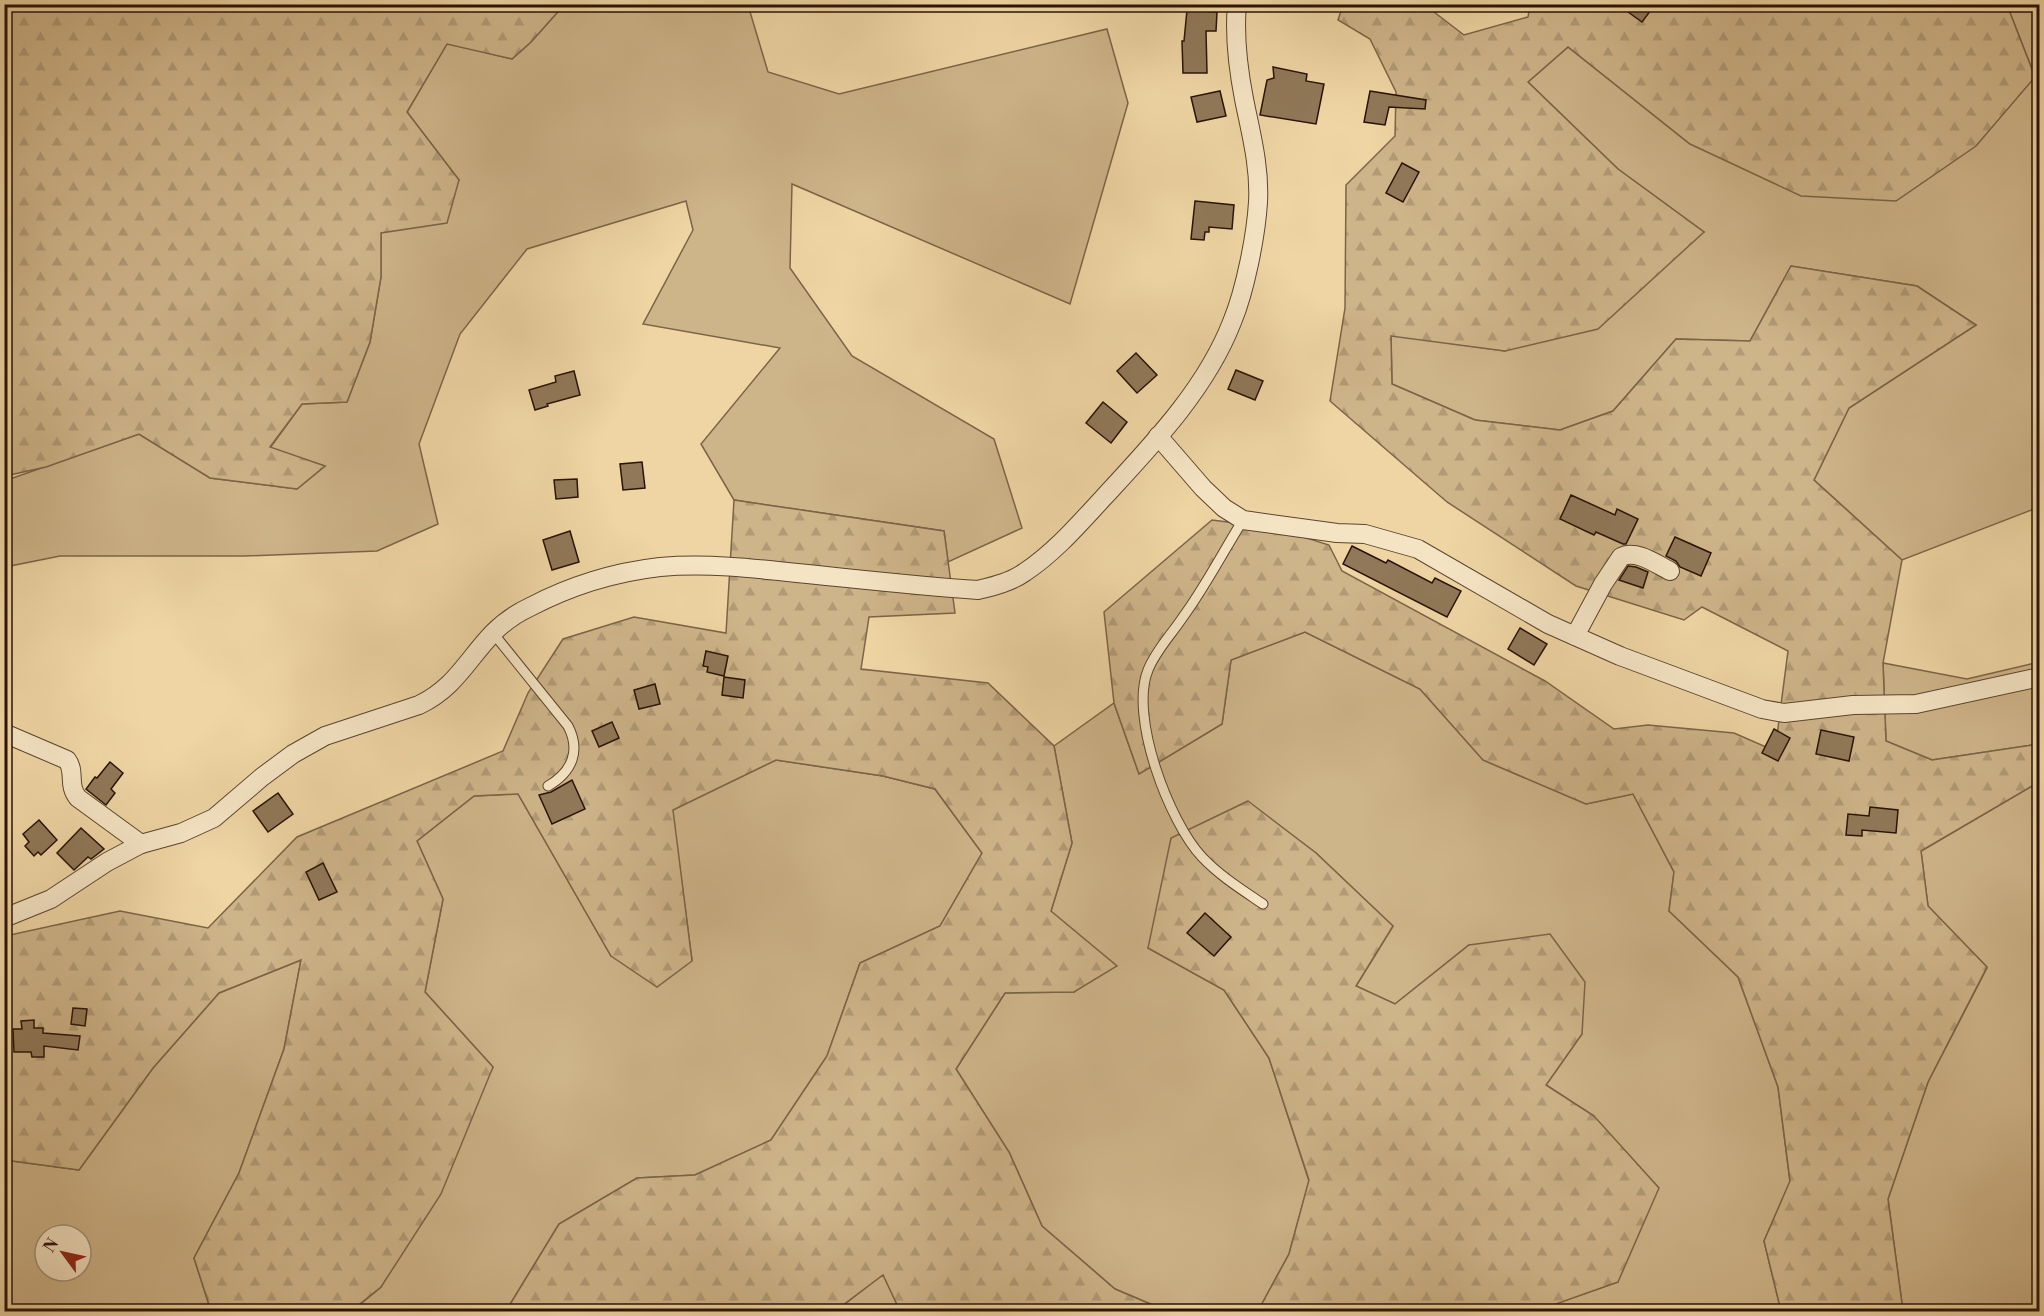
<svg xmlns="http://www.w3.org/2000/svg" width="2044" height="1316" font-family="'Libre Bodoni',serif">
<style>
.grass{fill:#ceb489;stroke:#7c6447;stroke-width:1.5;fill-rule:evenodd}
.forest{fill:url(#forest-firs);stroke:#7c6447;stroke-width:1.5}
.building{fill:#907858;stroke:#2a1305;stroke-width:1.5}
.lines{fill:none;stroke-linecap:round;stroke-linejoin:round}
.service-casing{stroke:#5b442d;stroke-width:11}
.minor-casing{stroke:#5b442d;stroke-width:20}
.service{stroke:#f5e4c4;stroke-width:9}
.minor{stroke:#f5e4c4;stroke-width:18}
</style>
<defs>
<pattern id="forest-firs" width="22" height="20" patternUnits="userSpaceOnUse" patternTransform="scale(1.5)"><rect width="22" height="20" fill="#ceb489"/><path d="M5 1l3.5 6h-7zM16 11l3.5 6h-7z" fill="#b19a75"/></pattern>
</defs>
<rect width="100%" height="100%" fill="#efd5a4"/>
<filter id="stains"><feTurbulence type="fractalNoise" baseFrequency=".00333" numOctaves="4"/><feColorMatrix values="0 0 0 0 .2 0 0 0 0 .09 0 0 0 0 .02 0 0 0 .5 -.17"/></filter>
<radialGradient id="worn" r=".72"><stop offset=".6" stop-color="#630" stop-opacity="0"/><stop offset="1" stop-color="#630" stop-opacity=".3"/></radialGradient>
<g class="grass">
<path d="M 564,5 L 748,5 L 768,72 L 839,94 L 1107,29 L 1128,103 L 1070,304 L 792,184 L 790,268 L 852,356 L 994,439 L 1022,528 L 948,562 L 944,531 L 734,500 L 701,444 L 780,348 L 643,324 L 693,230 L 686,201 L 527,249 L 460,334 L 419,444 L 438,524 L 377,551 L 245,556 L 60,556 L 5,567 L 4,481 L 139,434 L 210,478 L 297,489 L 325,466 L 270,448 L 302,404 L 347,402 L 370,342 L 381,277 L 381,233 L 459,180 L 407,112 L 447,43 L 512,59 L 531,42 Z"/>
<path d="M 2007,5 L 2039,5 L 2039,507 L 1902,560 L 1814,480 L 1849,408 L 1976,325 L 1917,286 L 1791,266 L 1750,341 L 1676,339 L 1613,411 L 1560,430 L 1475,420 L 1392,384 L 1391,335 L 1505,351 L 1704,232 L 1618,169 L 1528,82 L 1568,47 L 1690,144 L 2035,77 Z"/>
<path d="M 1305,632 L 1420,689 L 1483,760 L 1586,804 L 1633,794 L 1674,872 L 1669,911 L 1738,977 L 1778,1087 L 1790,1182 L 1764,1241 L 1781,1311 L 1548,1311 L 1549,1306 L 1618,1282 L 1594,1116 L 1546,1085 L 1582,1034 L 1469,945 L 1395,1004 L 1356,986 L 1393,926 L 1316,853 L 1248,802 L 1148,948 L 1224,990 L 1269,1058 L 1309,1181 L 1289,1254 L 1258,1311 L 1167,1311 L 1115,1289 L 1042,1226 L 1009,1152 L 956,1069 L 1005,993 L 1074,992 L 1051,911 L 1072,843 L 1054,746 L 1114,703 L 1139,774 L 1222,724 L 1231,660 Z"/>
<path d="M 2039,662 L 2039,744 L 1932,760 L 1886,741 L 1883,663 L 1967,679 Z"/>
<path d="M 776,760 L 883,776 L 935,789 L 982,853 L 940,926 L 860,963 L 827,1056 L 771,1140 L 695,1175 L 637,1178 L 559,1224 L 506,1311 L 351,1312 L 381,1287 L 493,1067 L 425,992 L 443,899 L 417,841 L 474,796 L 518,794 L 611,956 L 692,960 L 672,810 Z"/>
<path d="M 2039,782 L 2040,1244 L 2036,1254 L 2039,1269 L 2039,1311 L 1903,1311 L 1888,1199 L 1928,1082 L 1987,968 L 1928,906 L 1921,851 Z"/>
<path d="M 301,960 L 284,1049 L 239,1173 L 194,1258 L 211,1311 L 5,1312 L 5,1160 L 79,1170 L 153,1068 L 219,993 ZM 45,1235 L 81,1235 L 81,1271 L 45,1271 Z"/>
<path d="M 883,1274 L 900,1311 L 835,1312 Z"/>
</g>
<g class="forest">
<path d="M 4,5 L 564,5 L 531,42 L 512,59 L 447,44 L 407,112 L 459,180 L 447,223 L 381,233 L 381,277 L 370,342 L 347,402 L 302,404 L 270,447 L 325,466 L 297,489 L 210,478 L 139,434 L 46,467 L 5,476 Z"/>
<path d="M 1343,5 L 1435,5 L 1434,12 L 1464,35 L 1528,17 L 1530,5 L 2007,5 L 2035,77 L 1976,146 L 1896,201 L 1801,196 L 1690,144 L 1568,47 L 1528,82 L 1618,169 L 1704,232 L 1598,329 L 1505,351 L 1391,336 L 1392,384 L 1475,420 L 1560,430 L 1613,411 L 1676,339 L 1750,341 L 1791,266 L 1917,286 L 1976,325 L 1849,408 L 1814,480 L 1902,560 L 1883,663 L 1886,741 L 1932,760 L 2039,744 L 2039,782 L 1921,851 L 1928,906 L 1987,967 L 1928,1082 L 1888,1199 L 1903,1311 L 1781,1311 L 1764,1241 L 1790,1181 L 1778,1087 L 1738,977 L 1669,911 L 1674,872 L 1633,794 L 1586,804 L 1483,760 L 1420,689 L 1305,632 L 1231,660 L 1222,724 L 1139,774 L 1114,703 L 1104,612 L 1212,520 L 1275,528 L 1329,545 L 1342,571 L 1545,681 L 1614,729 L 1648,725 L 1734,733 L 1775,751 L 1788,651 L 1702,607 L 1684,620 L 1576,586 L 1447,502 L 1330,401 L 1345,308 L 1346,185 L 1395,136 L 1396,92 L 1370,39 L 1338,20 Z"/>
<path d="M 734,500 L 944,531 L 955,613 L 869,617 L 861,669 L 988,683 L 1054,746 L 1072,843 L 1051,911 L 1117,966 L 1074,992 L 1005,993 L 956,1069 L 1009,1152 L 1042,1226 L 1115,1289 L 1167,1311 L 900,1311 L 883,1275 L 835,1311 L 506,1311 L 559,1224 L 637,1178 L 695,1175 L 771,1140 L 827,1056 L 860,963 L 940,926 L 982,853 L 935,789 L 883,776 L 776,760 L 673,810 L 692,961 L 657,987 L 611,956 L 518,794 L 474,796 L 417,841 L 443,899 L 425,992 L 493,1067 L 441,1194 L 381,1287 L 351,1311 L 211,1311 L 194,1258 L 239,1173 L 284,1049 L 301,960 L 219,993 L 153,1068 L 79,1170 L 5,1160 L 5,936 L 120,911 L 208,928 L 297,837 L 503,751 L 528,693 L 563,639 L 634,617 L 726,633 Z"/>
<path d="M 1248,801 L 1316,853 L 1393,926 L 1356,986 L 1395,1004 L 1469,945 L 1550,934 L 1585,982 L 1582,1034 L 1546,1085 L 1594,1116 L 1659,1188 L 1618,1282 L 1550,1306 L 1548,1311 L 1258,1311 L 1289,1254 L 1309,1180 L 1269,1058 L 1224,990 L 1148,948 L 1171,838 Z"/>
</g>
<g class="building">
<path d="M 1617,4 L 1643,4 L 1651,10 L 1642,22 Z"/>
<path d="M 1187,10 L 1217,12 L 1216,31 L 1206,31 L 1207,73 L 1183,73 L 1182,41 L 1184,41 Z"/>
<path d="M 1273,67 L 1307,74 L 1306,81 L 1324,84 L 1316,124 L 1260,115 L 1267,80 L 1274,78 Z"/>
<path d="M 1220,91 L 1226,116 L 1197,122 L 1191,97 Z"/>
<path d="M 1370,91 L 1426,100 L 1425,109 L 1389,107 L 1385,125 L 1364,122 Z"/>
<path d="M 1402,163 L 1419,172 L 1403,202 L 1386,193 Z"/>
<path d="M 1195,201 L 1234,205 L 1232,229 L 1209,227 L 1209,232 L 1205,232 L 1204,240 L 1191,239 Z"/>
<path d="M 1136,353 L 1157,375 L 1137,393 L 1117,371 Z"/>
<path d="M 1236,370 L 1263,381 L 1255,400 L 1228,389 Z"/>
<path d="M 574,371 L 580,395 L 547,404 L 548,406 L 535,410 L 529,390 L 556,382 L 555,376 Z"/>
<path d="M 1103,402 L 1127,422 L 1111,443 L 1086,423 Z"/>
<path d="M 642,462 L 645,488 L 623,490 L 620,464 Z"/>
<path d="M 577,479 L 578,497 L 556,499 L 554,480 Z"/>
<path d="M 1571,495 L 1615,515 L 1617,509 L 1638,519 L 1626,544 L 1623,544 L 1596,532 L 1594,535 L 1560,519 Z"/>
<path d="M 570,531 L 579,562 L 552,570 L 543,540 Z"/>
<path d="M 1675,537 L 1711,553 L 1701,576 L 1680,567 L 1676,561 L 1666,556 Z"/>
<path d="M 1352,546 L 1386,563 L 1388,560 L 1432,583 L 1435,578 L 1461,591 L 1447,617 L 1343,564 Z"/>
<path d="M 1628,566 L 1636,567 L 1648,572 L 1643,588 L 1619,580 Z"/>
<path d="M 1520,628 L 1547,644 L 1534,665 L 1508,649 Z"/>
<path d="M 706,651 L 728,656 L 724,676 L 707,672 L 708,667 L 703,666 Z"/>
<path d="M 724,677 L 745,680 L 743,698 L 722,695 Z"/>
<path d="M 655,684 L 660,704 L 639,709 L 634,690 Z"/>
<path d="M 612,722 L 619,738 L 599,747 L 592,731 Z"/>
<path d="M 1774,729 L 1790,738 L 1778,761 L 1762,753 Z"/>
<path d="M 1821,730 L 1854,737 L 1849,761 L 1816,754 Z"/>
<path d="M 110,762 L 123,773 L 111,789 L 115,793 L 106,805 L 86,789 L 95,777 L 97,778 Z"/>
<path d="M 572,780 L 585,809 L 552,824 L 539,795 L 551,792 Z"/>
<path d="M 278,793 L 293,814 L 268,832 L 253,811 Z"/>
<path d="M 1870,807 L 1898,810 L 1896,833 L 1862,830 L 1862,836 L 1846,835 L 1848,814 L 1869,816 Z"/>
<path d="M 39,820 L 57,840 L 41,855 L 38,852 L 34,856 L 25,846 L 29,842 L 23,834 Z"/>
<path d="M 81,828 L 104,849 L 91,859 L 88,857 L 74,870 L 57,853 Z"/>
<path d="M 323,863 L 337,892 L 319,900 L 306,872 Z"/>
<path d="M 1205,913 L 1231,937 L 1214,956 L 1187,933 Z"/>
<path d="M 73,1008 L 87,1009 L 85,1026 L 71,1024 Z"/>
<path d="M 34,1020 L 34,1028 L 43,1028 L 43,1033 L 80,1036 L 78,1050 L 44,1046 L 44,1057 L 32,1057 L 31,1052 L 14,1052 L 13,1029 L 22,1029 L 21,1021 Z"/>
</g>
<g class="lines">
<defs>
<g id="service">
<path d="M 1243,520 C 1223,552 1205,587 1183,617 C 1171,635 1156,650 1148,670 C 1129,716 1169,822 1202,857 C 1220,876 1241,889 1263,904"/>
<path d="M 493,633 L 568,726 C 581,751 572,772 548,786"/>
</g>
<g id="minor">
<path d="M 1158,436 L 1203,488 L 1224,508 L 1243,520 L 1337,533 L 1365,534 L 1418,549 L 1548,624 L 1620,656 L 1762,709 L 1784,713 L 1853,705 L 1916,704 L 2040,677"/>
<path d="M 1575,636 L 1603,584 L 1621,557 C 1636,549 1656,564 1670,571"/>
<path d="M 4,733 L 67,760 C 76,772 67,785 78,798 L 141,844"/>
<path d="M 4,918 L 51,899 L 107,862 L 141,844 L 181,833 L 214,818 L 262,777 L 293,754 L 325,736 L 419,705 C 455,688 467,660 493,633 C 504,622 517,613 530,607 C 570,586 616,572 660,567 C 706,563 752,568 797,573 C 857,579 918,586 978,590 C 994,586 1011,582 1025,572 C 1055,552 1079,524 1104,497 C 1152,445 1206,389 1232,322 C 1245,291 1256,236 1258,202 C 1260,167 1251,134 1244,99 C 1238,68 1234,36 1237,4"/>
</g>
</defs>
<use href="#service" class="service-casing"/>
<use href="#minor" class="minor-casing"/>
<use href="#service" class="service"/>
<use href="#minor" class="minor"/>
</g>
<rect width="2044" height="1316" fill="none" stroke="#efd5a4" stroke-width="24"/>
<rect x="6" y="6" width="2032" height="1304" fill="none" stroke="#2a1305" stroke-width="3"/>
<rect x="12" y="12" width="2020" height="1292" fill="none" stroke="#2a1305" stroke-width="1.5"/>
<g transform="translate(63 1253) rotate(303)"><circle r="28" fill="#f5e4c4" stroke="#a49078" stroke-width="1.5"/>
<path d="M0-4.5L10 22L0 15L-10 22Z" fill="#8f2418"/>
<text y="-9" font-size="16" font-weight="bold" text-anchor="middle" fill="#2a1305">N</text>
</g>
<rect width="100%" height="100%" filter="url(#stains)"/>
<rect width="100%" height="100%" fill="url(#worn)"/>
</svg>
